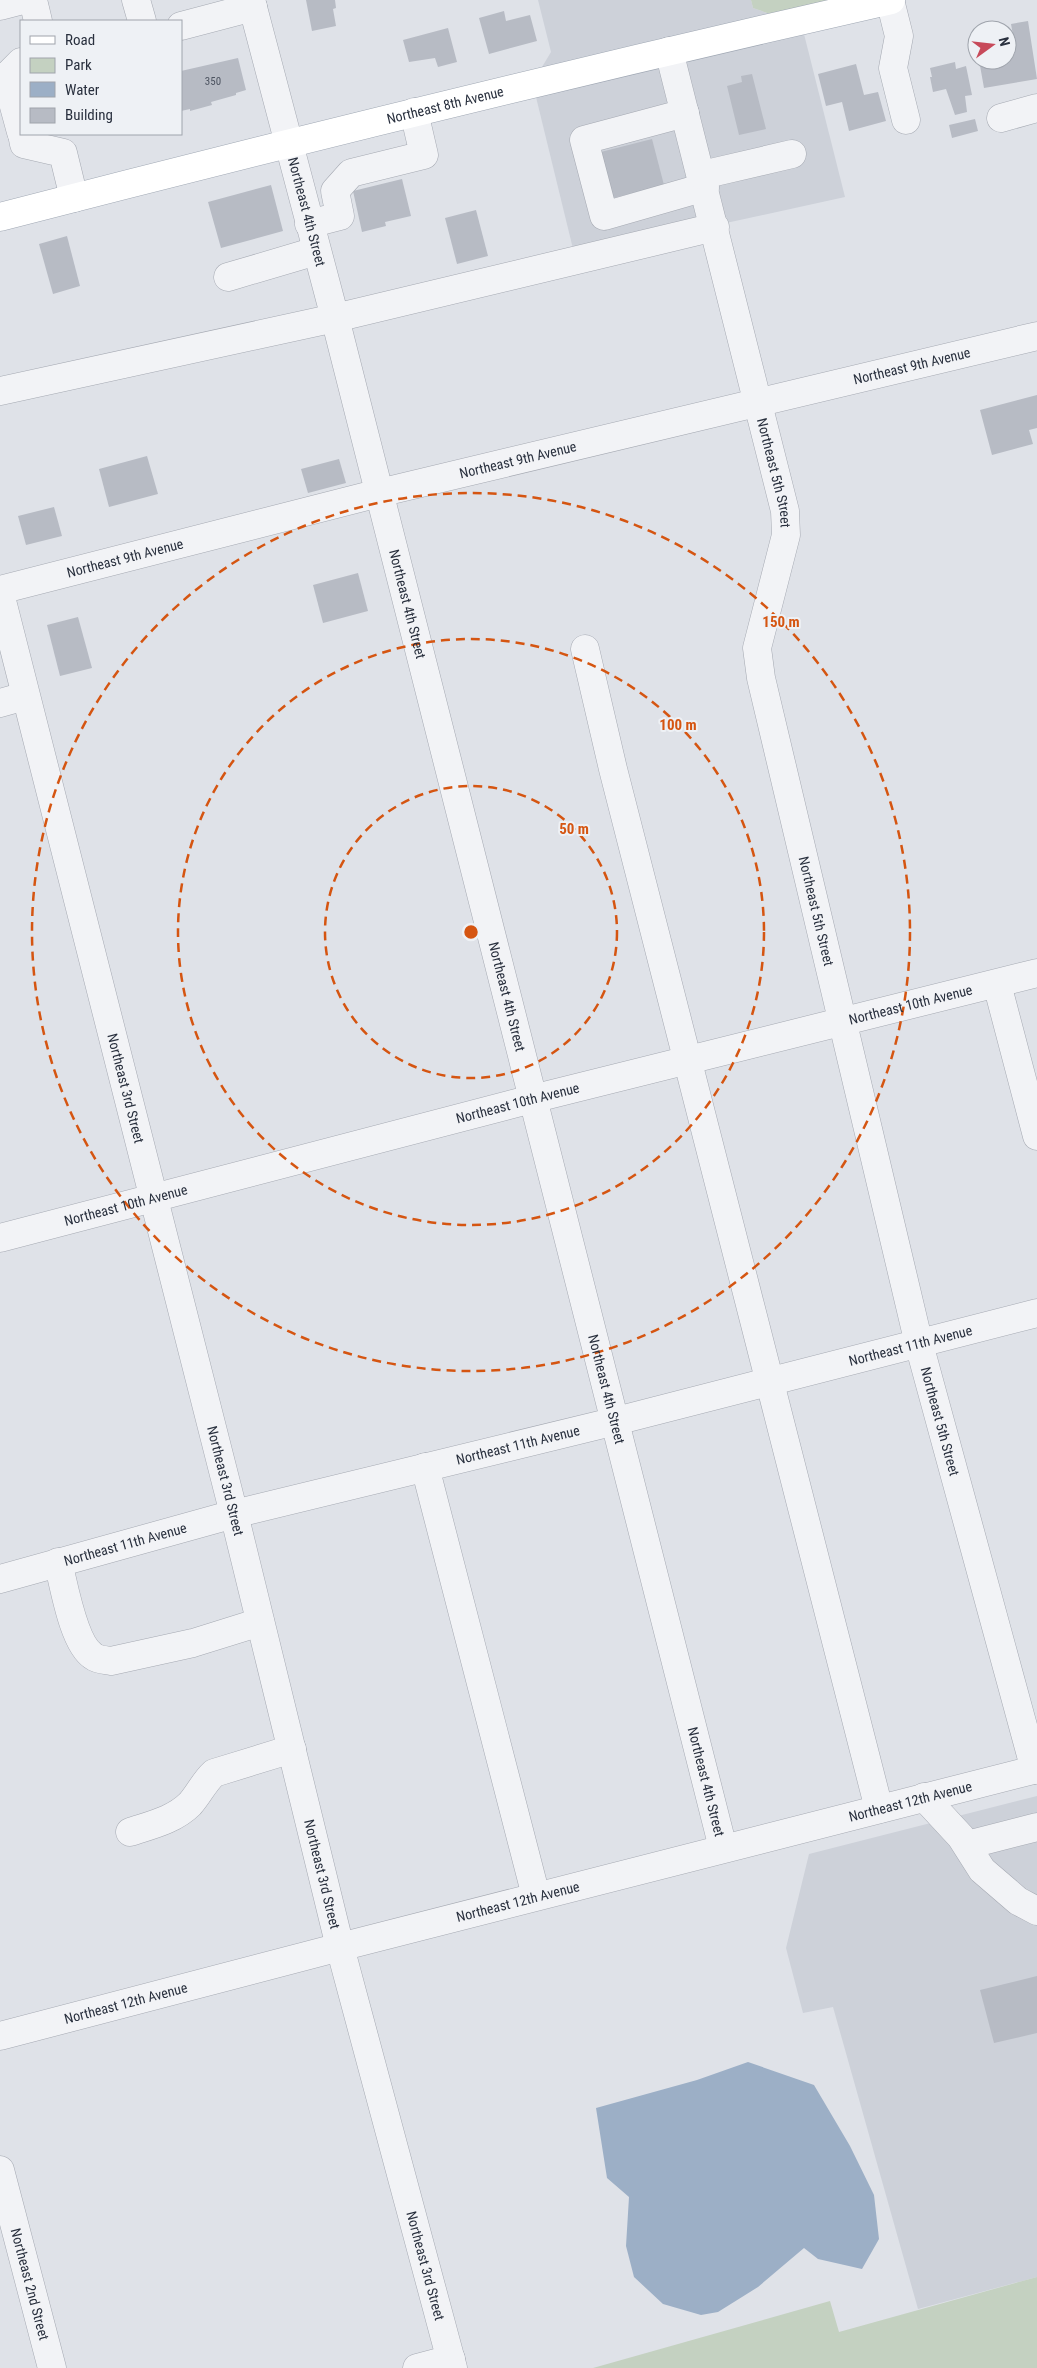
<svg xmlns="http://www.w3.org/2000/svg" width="1037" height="2368" font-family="'Roboto Condensed',sans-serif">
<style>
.built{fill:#cdd1d9}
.green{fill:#c4d1c1}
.water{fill:#9cafc6}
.building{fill:#b7bbc4}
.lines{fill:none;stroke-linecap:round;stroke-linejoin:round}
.minor-casing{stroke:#a5a9b2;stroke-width:29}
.major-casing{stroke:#9fa7b3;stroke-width:29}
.minor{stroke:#f2f3f6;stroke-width:28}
.major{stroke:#fff;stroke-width:28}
.ring{fill:none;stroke:#d55511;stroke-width:2.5;stroke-dasharray:9 6}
.labels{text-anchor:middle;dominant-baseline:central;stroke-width:4;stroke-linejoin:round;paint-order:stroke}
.number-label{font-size:11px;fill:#4c5360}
.street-label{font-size:14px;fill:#29303e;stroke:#eef1f5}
.centre{fill:#d55511;stroke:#eef1f5;stroke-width:2.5}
.ring-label{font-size:15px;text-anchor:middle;font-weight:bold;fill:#d55511;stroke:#eef1f5;stroke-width:4;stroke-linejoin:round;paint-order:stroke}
</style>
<rect width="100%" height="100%" fill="#dfe2e8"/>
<g class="built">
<path d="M 538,0 L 751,0 L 753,8 L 776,16 L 539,72 L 551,52 Z"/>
<path d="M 803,30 L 845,197 L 726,223 L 683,58 Z"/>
<path d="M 661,63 L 704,228 L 575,257 L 535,93 Z"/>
<path d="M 1037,1796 L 1037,2277 L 918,2309 L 833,2007 L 803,2013 L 786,1948 L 809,1854 Z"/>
</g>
<g class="green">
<path d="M 751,0 L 847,0 L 776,16 L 753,8 Z"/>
<path d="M 1037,2277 L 1037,2368 L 593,2368 L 830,2301 L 839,2332 Z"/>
</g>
<path class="water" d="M 748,2062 L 814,2085 L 850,2146 L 874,2195 L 879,2239 L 862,2269 L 818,2259 L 804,2248 L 758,2287 L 718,2312 L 701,2315 L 663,2304 L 634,2277 L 626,2246 L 629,2197 L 607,2178 L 596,2108 L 697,2080 Z"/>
<g class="building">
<path d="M 306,0 L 335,0 L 336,8 L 333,9 L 336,26 L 312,31 Z"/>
<path d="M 504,11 L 506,21 L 530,15 L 537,41 L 489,54 L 479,18 Z"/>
<path d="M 1028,21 L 1037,79 L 984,88 L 979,60 L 1007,60 L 1007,36 L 1013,35 L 1011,24 Z"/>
<path d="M 448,28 L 457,62 L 438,67 L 435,58 L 409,62 L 403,40 Z"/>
<path d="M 238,58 L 246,90 L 236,93 L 236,95 L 211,102 L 212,105 L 190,111 L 190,109 L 181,111 L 181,71 Z"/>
<path d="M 955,62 L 956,69 L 966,66 L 972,95 L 965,96 L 967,112 L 955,115 L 946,89 L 933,92 L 930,77 L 932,77 L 930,68 Z"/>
<path d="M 856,64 L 864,95 L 878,92 L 886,121 L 849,131 L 842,102 L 826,106 L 818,74 Z"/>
<path d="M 752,74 L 766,129 L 739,135 L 727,86 L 742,82 L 741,76 Z"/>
<path d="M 975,119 L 978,131 L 952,138 L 949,125 Z"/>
<path d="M 652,139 L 664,185 L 605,200 L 593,154 Z"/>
<path d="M 402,179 L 411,216 L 385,222 L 386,226 L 362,232 L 353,191 Z"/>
<path d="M 271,185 L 283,231 L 221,248 L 208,202 Z"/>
<path d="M 476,210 L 488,256 L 457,264 L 445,218 Z"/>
<path d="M 67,236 L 80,286 L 53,294 L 39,244 Z"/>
<path d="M 1037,395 L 1037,428 L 1029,430 L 1033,444 L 992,455 L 980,410 Z"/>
<path d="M 147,456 L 158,494 L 109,507 L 99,469 Z"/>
<path d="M 339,459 L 346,483 L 308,493 L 301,469 Z"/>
<path d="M 54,507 L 62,536 L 26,545 L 18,516 Z"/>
<path d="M 358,573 L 368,611 L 323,623 L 313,585 Z"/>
<path d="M 78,617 L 92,668 L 60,676 L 47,625 Z"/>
<path d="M 1037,1976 L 1037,2033 L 994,2043 L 980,1990 Z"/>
</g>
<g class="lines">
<defs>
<g id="minor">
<path d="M 33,0 L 38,21"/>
<path d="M 136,0 L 142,21"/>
<path id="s1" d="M 251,0 L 335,318 L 723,1848"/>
<path d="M 890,0 L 899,36 L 893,68 L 906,120"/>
<path d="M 0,6 L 23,0"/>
<path d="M 181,26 L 253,7"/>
<path id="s2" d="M 669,51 L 785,511 L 786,535 L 757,648 L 761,678 L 919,1344 L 1035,1770"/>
<path d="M 21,62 L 6,77 L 21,132"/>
<path d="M 685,113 L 584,140 L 604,216 L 705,187"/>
<path d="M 1001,118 L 1037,108"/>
<path d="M 22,134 L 24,144 L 63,153 L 74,198"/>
<path d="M 702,175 L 792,154"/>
<path d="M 309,224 L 340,216 L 335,191 L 351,173 L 424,155 L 414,112"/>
<path d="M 228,277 L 316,251"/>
<path d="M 0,391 L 335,318 L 715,227"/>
<path id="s3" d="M 0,590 L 379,493 L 1037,336"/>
<path id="s4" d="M 0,593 L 234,1514 L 340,1947 L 453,2368"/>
<path d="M 585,649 L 613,769 L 879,1809"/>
<path d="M 0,703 L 25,696"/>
<path d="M 997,984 L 1037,1136"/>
<path id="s5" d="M 0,1238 L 532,1099 L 1037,973"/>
<path d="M 425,1467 L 536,1896"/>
<path d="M 58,1562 C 64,1585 73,1643 93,1656 C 98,1660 105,1660 111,1661 L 193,1643 L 260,1622"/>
<path id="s6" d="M 0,1579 L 234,1514 L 616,1421 L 1037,1313"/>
<path d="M 924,1797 L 961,1837 L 982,1870 L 1018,1901 L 1037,1911"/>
<path d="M 130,1832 C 151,1825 174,1820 190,1804 C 199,1794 204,1782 214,1773 L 292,1749"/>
<path d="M 967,1845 L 1037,1827"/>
<path id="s7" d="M 0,2036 L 340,1947 L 1037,1769"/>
<path id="s8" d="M 0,2170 L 52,2368"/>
<path d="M 417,2368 L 451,2359"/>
</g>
<g id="major">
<path id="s9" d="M 0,217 C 296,140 593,68 891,0"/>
</g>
</defs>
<use href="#minor" class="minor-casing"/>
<use href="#major" class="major-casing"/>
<use href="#minor" class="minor"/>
<use href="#major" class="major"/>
</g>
<g class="ring">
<circle cx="471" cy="932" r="146"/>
<circle cx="471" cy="932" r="293"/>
<circle cx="471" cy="932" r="439"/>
</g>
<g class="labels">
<g class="number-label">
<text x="213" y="81">350</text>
</g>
<g class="street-label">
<text stroke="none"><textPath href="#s9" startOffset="459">Northeast 8th Avenue</textPath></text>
<text stroke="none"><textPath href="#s1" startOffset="219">Northeast 4th Street</textPath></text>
<text stroke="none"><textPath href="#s3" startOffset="939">Northeast 9th Avenue</textPath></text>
<text stroke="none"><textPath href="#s3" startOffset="534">Northeast 9th Avenue</textPath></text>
<text stroke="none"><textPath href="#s2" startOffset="435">Northeast 5th Street</textPath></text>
<text stroke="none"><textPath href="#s3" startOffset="129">Northeast 9th Avenue</textPath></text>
<text stroke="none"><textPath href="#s1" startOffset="624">Northeast 4th Street</textPath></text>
<text stroke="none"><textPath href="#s2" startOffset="885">Northeast 5th Street</textPath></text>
<text stroke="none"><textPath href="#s1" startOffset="1029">Northeast 4th Street</textPath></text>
<text stroke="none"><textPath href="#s5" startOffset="940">Northeast 10th Avenue</textPath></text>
<text stroke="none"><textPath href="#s4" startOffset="511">Northeast 3rd Street</textPath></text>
<text stroke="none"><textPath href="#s5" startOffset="535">Northeast 10th Avenue</textPath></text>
<text stroke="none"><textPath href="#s5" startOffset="130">Northeast 10th Avenue</textPath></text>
<text stroke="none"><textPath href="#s6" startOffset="940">Northeast 11th Avenue</textPath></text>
<text stroke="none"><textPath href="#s1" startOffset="1434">Northeast 4th Street</textPath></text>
<text stroke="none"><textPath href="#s2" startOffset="1410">Northeast 5th Street</textPath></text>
<text stroke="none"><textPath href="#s6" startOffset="535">Northeast 11th Avenue</textPath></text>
<text stroke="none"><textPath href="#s4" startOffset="916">Northeast 3rd Street</textPath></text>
<text stroke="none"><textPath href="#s6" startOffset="130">Northeast 11th Avenue</textPath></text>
<text stroke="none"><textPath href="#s1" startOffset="1839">Northeast 4th Street</textPath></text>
<text stroke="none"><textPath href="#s7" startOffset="940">Northeast 12th Avenue</textPath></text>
<text stroke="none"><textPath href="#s4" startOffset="1321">Northeast 3rd Street</textPath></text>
<text stroke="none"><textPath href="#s7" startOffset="535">Northeast 12th Avenue</textPath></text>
<text stroke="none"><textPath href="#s7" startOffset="130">Northeast 12th Avenue</textPath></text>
<text stroke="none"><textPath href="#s4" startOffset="1726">Northeast 3rd Street</textPath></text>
<text stroke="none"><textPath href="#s8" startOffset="118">Northeast 2nd Street</textPath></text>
</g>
</g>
<circle cx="471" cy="932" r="8" class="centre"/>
<g class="ring-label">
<text x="781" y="627">150 m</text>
<text x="678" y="730">100 m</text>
<text x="574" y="834">50 m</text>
</g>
<rect x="20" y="20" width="162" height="115" fill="#eef1f5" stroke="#9fa4ac"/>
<rect x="30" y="36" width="25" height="8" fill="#ffffff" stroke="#9fa4ac"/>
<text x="65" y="45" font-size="15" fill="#29303e">Road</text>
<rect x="30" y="58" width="25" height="15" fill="#c4d1c1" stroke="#9fa4ac"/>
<text x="65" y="70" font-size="15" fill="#29303e">Park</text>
<rect x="30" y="82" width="25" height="15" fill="#9cafc6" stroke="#9fa4ac"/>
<text x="65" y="95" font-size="15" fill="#29303e">Water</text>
<rect x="30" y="108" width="25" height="15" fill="#b7bbc4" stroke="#9fa4ac"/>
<text x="65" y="120" font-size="15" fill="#29303e">Building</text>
<g transform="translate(992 45) rotate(75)"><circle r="24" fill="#eef1f5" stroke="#9fa4ac"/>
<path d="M0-4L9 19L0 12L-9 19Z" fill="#c74a5a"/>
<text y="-8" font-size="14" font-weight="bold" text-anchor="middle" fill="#29303e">N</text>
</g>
</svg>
